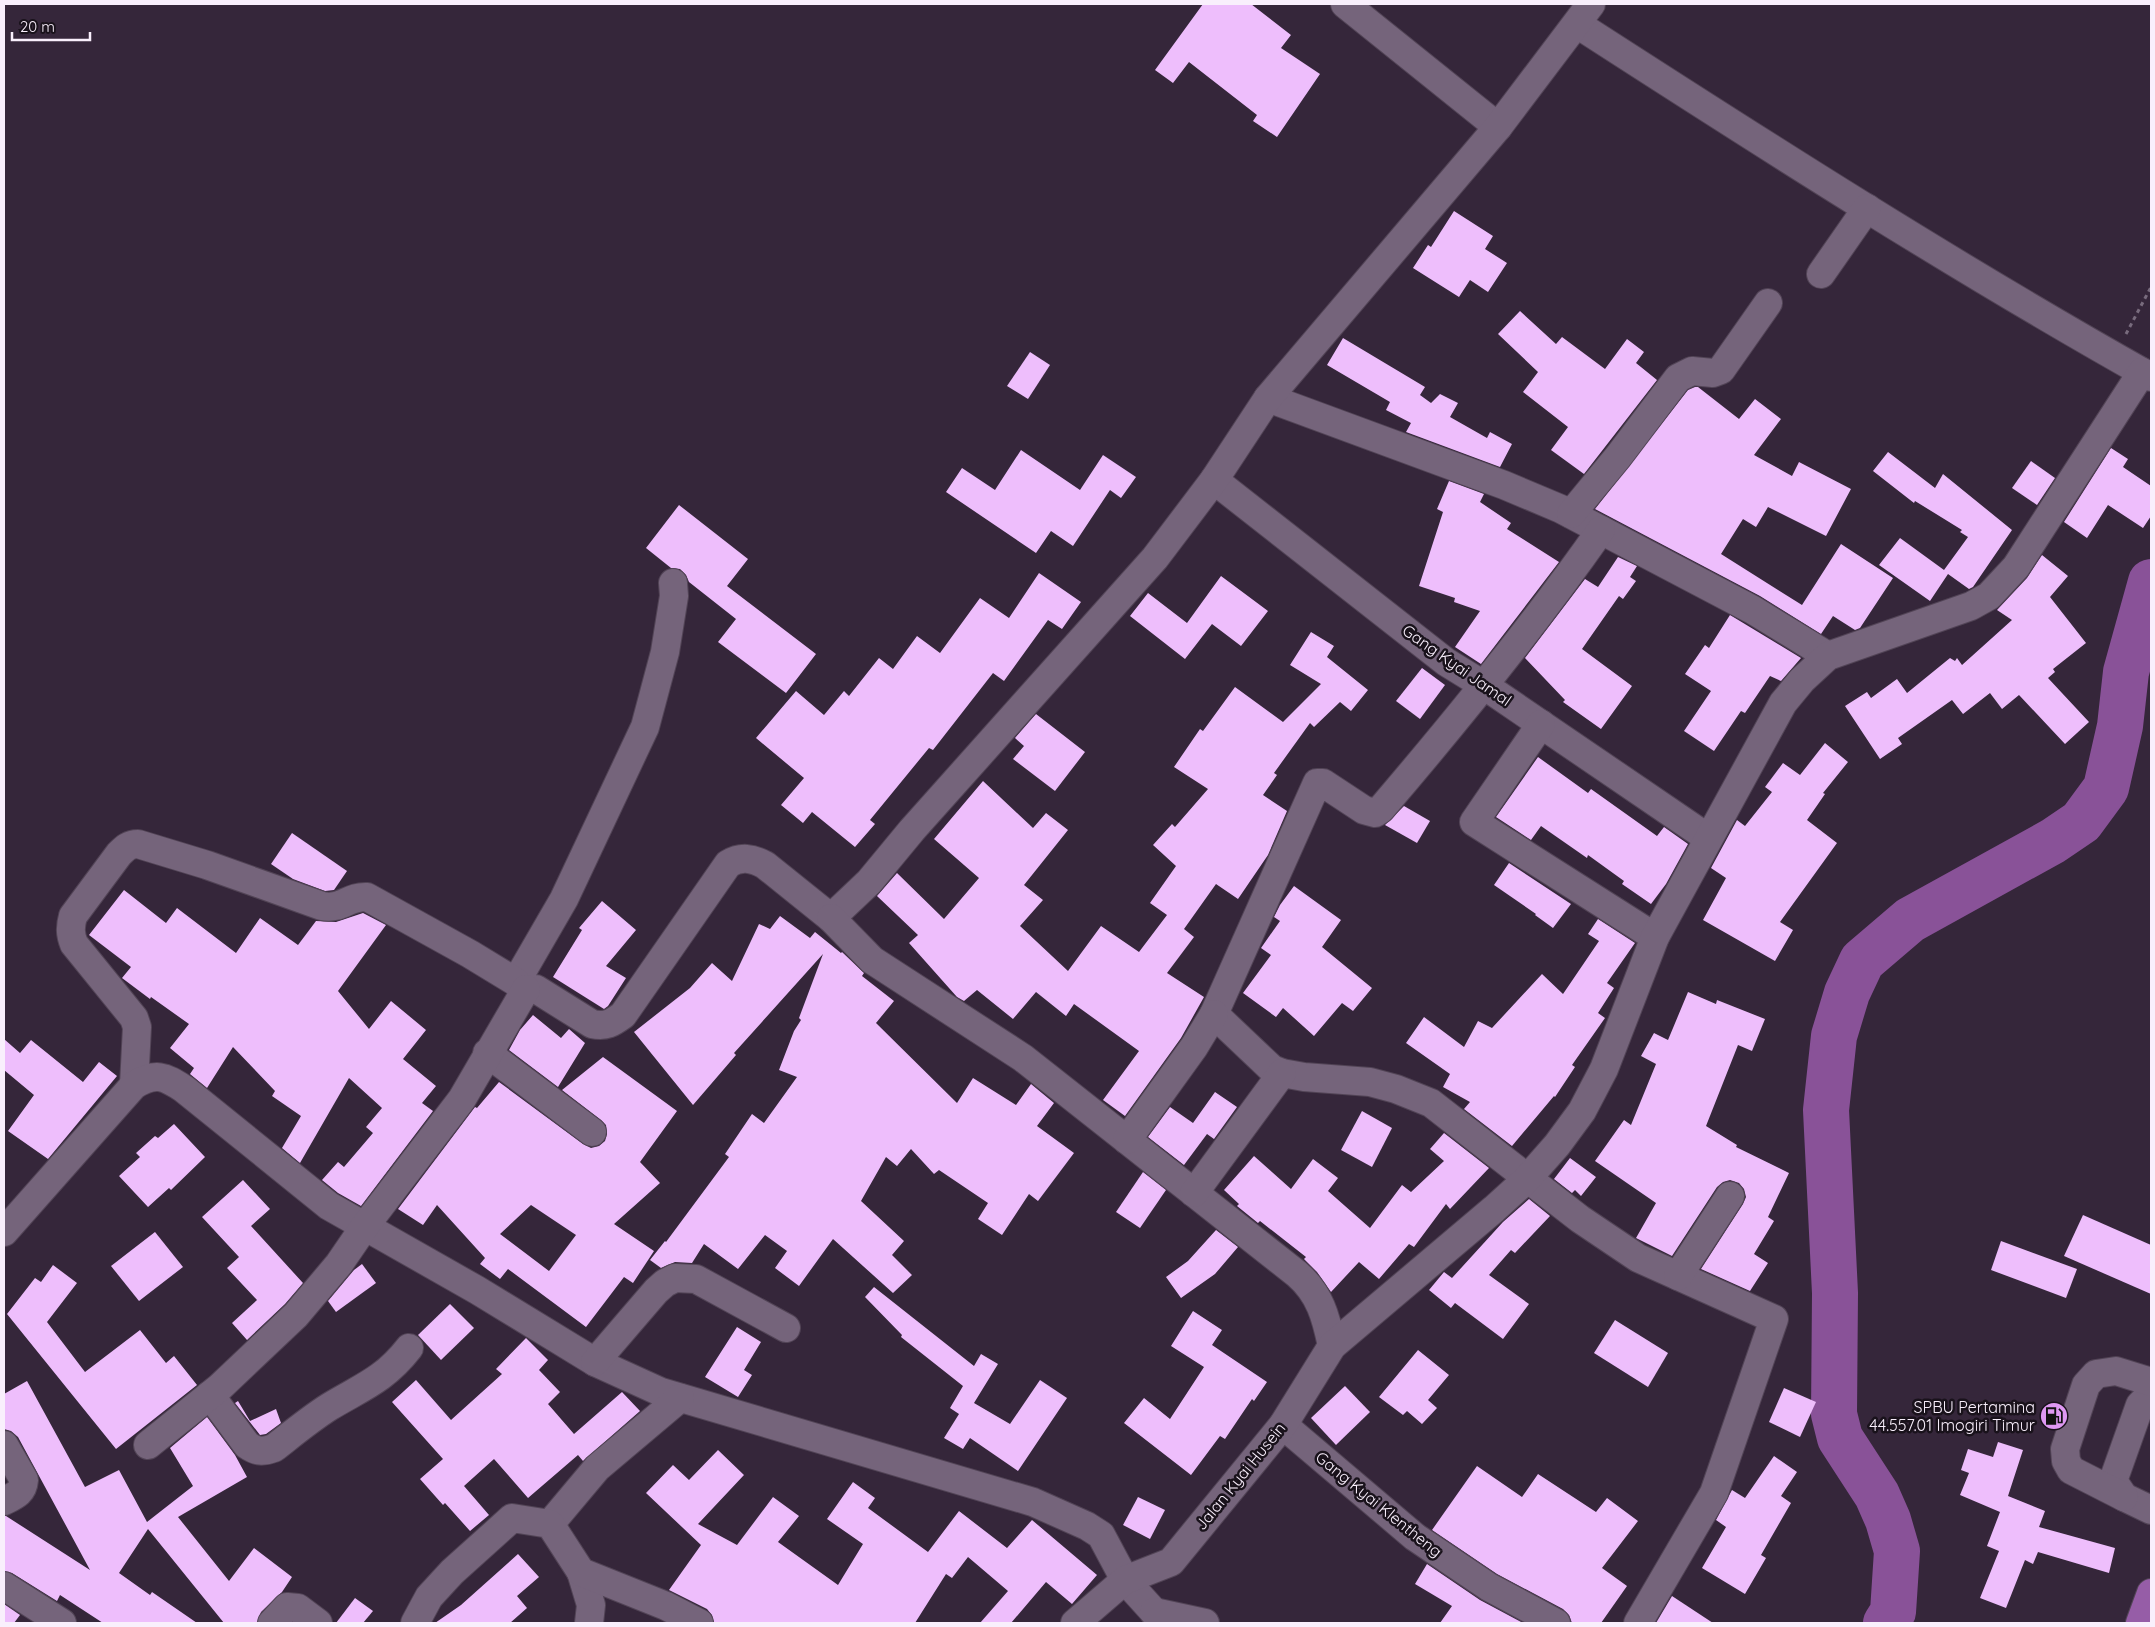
<svg xmlns="http://www.w3.org/2000/svg" width="2155" height="1627" font-family="Quicksand,sans-serif">
<style>
.lines{fill:none;stroke-linecap:round;stroke-linejoin:round}
.river{stroke:#895298;stroke-width:46}
.building{fill:#eebefc;fill-rule:evenodd}
.minor-casing{stroke:#524456;stroke-width:30}
.major-casing{stroke:#524456;stroke-width:30}
.path{stroke:#786b7d;stroke-width:3;stroke-dasharray:4 4;stroke-linecap:butt}
.minor{stroke:#75647b;stroke-width:28}
.major{stroke:#965da7;stroke-width:28}
.labels{text-anchor:middle;dominant-baseline:central;stroke-width:5;stroke-linejoin:round;paint-order:stroke}
.street-label{font-size:16px;fill:#f9effc;stroke:#19121b}
.poi-label{font-size:16px;fill:#f9effc;stroke:#19121b;text-anchor:end}
</style>
<rect width="100%" height="100%" fill="#35263a"/>
<g class="lines">
<path class="river" d="M 1886,1623 L 1893,1612 L 1897,1551 L 1888,1520 L 1877,1495 L 1840,1438 L 1834,1414 L 1835,1293 L 1826,1110 L 1834,1036 L 1847,993 L 1862,961 L 1910,920 L 2053,841 L 2081,822 L 2106,788 L 2120,726 L 2126,672 L 2151,582"/>
</g>
<g class="building">
<path d="M 1203,4 L 1251,4 L 1291,35 L 1281,48 L 1320,74 L 1277,137 L 1253,121 L 1257,115 L 1189,62 L 1173,83 L 1155,70 Z"/>
<path d="M 1454,211 L 1493,236 L 1485,249 L 1507,263 L 1488,292 L 1470,280 L 1459,297 L 1413,268 L 1428,245 L 1431,247 Z"/>
<path d="M 1520,311 L 1556,344 L 1562,337 L 1605,369 L 1627,339 L 1644,352 L 1636,363 L 1657,380 L 1584,474 L 1551,450 L 1568,427 L 1523,392 L 1538,372 L 1498,334 Z"/>
<path d="M 1343,338 L 1425,387 L 1420,395 L 1431,403 L 1440,394 L 1458,403 L 1450,417 L 1487,438 L 1490,432 L 1512,444 L 1500,467 L 1406,432 L 1411,423 L 1386,410 L 1390,402 L 1327,365 Z"/>
<path d="M 1030,352 L 1050,365 L 1028,399 L 1007,386 Z"/>
<path d="M 1695,387 L 1698,387 L 1739,419 L 1755,399 L 1781,419 L 1754,455 L 1792,476 L 1799,462 L 1851,489 L 1826,536 L 1768,507 L 1756,527 L 1743,519 L 1721,554 L 1802,605 L 1841,544 L 1893,578 L 1860,628 L 1855,630 L 1833,616 L 1821,634 L 1760,596 L 1595,509 L 1688,390 Z"/>
<path d="M 2111,448 L 2128,459 L 2123,467 L 2151,486 L 2151,516 L 2143,528 L 2108,505 L 2087,538 L 2064,522 Z"/>
<path d="M 1021,450 L 1080,490 L 1103,455 L 1136,477 L 1121,498 L 1110,490 L 1073,546 L 1051,531 L 1036,553 L 946,492 L 962,468 L 995,490 Z"/>
<path d="M 1888,452 L 1935,488 L 1943,474 L 2012,530 L 1973,587 L 1969,589 L 1948,574 L 1930,601 L 1879,565 L 1900,538 L 1944,570 L 1968,537 L 1960,532 L 1962,530 L 1915,501 L 1914,503 L 1873,471 Z"/>
<path d="M 2031,461 L 2055,478 L 2037,505 L 2012,488 Z"/>
<path d="M 1449,481 L 1484,494 L 1480,502 L 1511,523 L 1507,529 L 1559,562 L 1481,664 L 1455,647 L 1480,611 L 1454,602 L 1455,598 L 1419,586 L 1443,512 L 1437,509 Z"/>
<path d="M 679,505 L 748,559 L 727,586 L 816,654 L 786,693 L 718,642 L 736,619 L 689,582 L 686,575 L 680,569 L 671,568 L 646,548 Z"/>
<path d="M 2042,555 L 2068,576 L 2050,597 L 2086,643 L 2053,669 L 2055,672 L 2048,678 L 2089,722 L 2065,744 L 2019,695 L 2002,709 L 1990,693 L 1963,714 L 1952,700 L 1898,738 L 1902,744 L 1880,759 L 1845,706 L 1867,692 L 1871,698 L 1897,679 L 1907,693 L 1950,658 L 1955,661 L 1957,658 L 1962,665 L 2012,620 L 1997,610 L 2027,578 Z"/>
<path d="M 1618,557 L 1637,566 L 1630,577 L 1636,581 L 1623,599 L 1619,596 L 1582,649 L 1632,686 L 1601,729 L 1563,702 L 1565,700 L 1525,658 L 1585,579 L 1598,587 Z"/>
<path d="M 1039,573 L 1081,602 L 1062,629 L 1048,620 L 1004,681 L 993,673 L 933,750 L 929,748 L 870,820 L 875,824 L 855,847 L 812,812 L 803,823 L 781,805 L 804,778 L 756,738 L 796,691 L 824,715 L 844,691 L 849,696 L 879,658 L 893,669 L 917,636 L 940,653 L 980,598 L 1009,618 Z"/>
<path d="M 1221,576 L 1268,611 L 1241,646 L 1212,624 L 1185,659 L 1130,616 L 1148,593 L 1187,623 Z"/>
<path d="M 1730,615 L 1801,658 L 1781,681 L 1770,676 L 1745,713 L 1741,711 L 1714,751 L 1684,731 L 1711,691 L 1685,674 L 1705,645 L 1709,648 Z"/>
<path d="M 1311,632 L 1334,646 L 1327,657 L 1368,690 L 1351,711 L 1340,702 L 1314,727 L 1310,723 L 1274,773 L 1277,775 L 1263,795 L 1287,811 L 1268,855 L 1238,899 L 1216,884 L 1184,929 L 1194,937 L 1167,973 L 1204,997 L 1181,1038 L 1125,1116 L 1103,1100 L 1139,1051 L 1074,1004 L 1066,1016 L 1036,992 L 1013,1019 L 977,990 L 964,1001 L 957,997 L 909,943 L 918,935 L 877,896 L 897,873 L 944,919 L 979,878 L 934,839 L 983,781 L 1033,828 L 1046,813 L 1068,830 L 1024,885 L 1043,900 L 1020,926 L 1068,971 L 1101,926 L 1139,952 L 1167,915 L 1150,903 L 1176,866 L 1153,845 L 1172,824 L 1175,827 L 1208,789 L 1174,767 L 1200,729 L 1203,731 L 1235,687 L 1283,722 L 1321,684 L 1290,665 Z"/>
<path d="M 1422,668 L 1445,685 L 1420,719 L 1396,701 Z"/>
<path d="M 1036,714 L 1085,752 L 1055,791 L 1013,759 L 1024,746 L 1015,738 Z"/>
<path d="M 1825,743 L 1848,762 L 1823,793 L 1825,794 L 1807,820 L 1837,843 L 1780,922 L 1793,930 L 1775,961 L 1703,920 L 1726,878 L 1711,868 L 1737,820 L 1745,826 L 1772,792 L 1765,787 L 1783,763 L 1800,775 Z"/>
<path d="M 1538,757 L 1588,793 L 1591,789 L 1657,836 L 1664,827 L 1688,844 L 1666,884 L 1651,904 L 1622,884 L 1624,881 L 1588,855 L 1587,858 L 1541,826 L 1531,840 L 1496,817 Z"/>
<path d="M 1404,806 L 1430,821 L 1417,843 L 1385,825 Z"/>
<path d="M 292,833 L 347,871 L 334,890 L 325,891 L 293,879 L 271,864 Z"/>
<path d="M 1509,863 L 1571,904 L 1553,928 L 1535,915 L 1536,914 L 1494,885 Z"/>
<path d="M 1294,886 L 1341,920 L 1322,947 L 1372,988 L 1353,1011 L 1342,1003 L 1314,1036 L 1283,1008 L 1276,1017 L 1243,993 L 1271,955 L 1261,948 L 1280,921 L 1274,917 L 1280,905 Z"/>
<path d="M 124,890 L 166,923 L 177,908 L 236,953 L 260,918 L 298,945 L 316,921 L 336,922 L 363,913 L 386,925 L 338,991 L 369,1029 L 391,1001 L 426,1030 L 403,1059 L 436,1086 L 422,1103 L 433,1111 L 361,1206 L 338,1193 L 322,1180 L 338,1162 L 344,1167 L 373,1133 L 366,1127 L 382,1108 L 349,1078 L 300,1163 L 282,1148 L 301,1116 L 272,1096 L 275,1091 L 233,1047 L 207,1088 L 190,1074 L 194,1068 L 170,1048 L 189,1024 L 151,997 L 150,999 L 122,978 L 131,967 L 89,935 Z"/>
<path d="M 602,901 L 636,930 L 606,966 L 626,978 L 608,1006 L 604,1009 L 553,977 L 582,930 L 579,928 Z"/>
<path d="M 780,916 L 810,938 L 815,932 L 841,953 L 842,952 L 864,973 L 862,976 L 894,1001 L 876,1023 L 957,1103 L 973,1078 L 1016,1105 L 1031,1084 L 1054,1103 L 1037,1126 L 1074,1153 L 1038,1201 L 1029,1194 L 1002,1235 L 978,1219 L 988,1203 L 939,1170 L 934,1174 L 911,1149 L 897,1166 L 886,1157 L 861,1201 L 904,1241 L 892,1255 L 912,1275 L 893,1293 L 833,1239 L 799,1286 L 775,1268 L 787,1251 L 765,1235 L 738,1269 L 704,1244 L 692,1263 L 675,1262 L 661,1268 L 650,1260 L 665,1241 L 666,1242 L 729,1157 L 725,1154 L 752,1114 L 764,1123 L 797,1077 L 779,1070 L 794,1031 L 801,1020 L 799,1018 L 823,954 L 734,1053 L 736,1055 L 693,1105 L 634,1032 L 690,988 L 712,963 L 732,981 L 759,924 L 770,929 Z"/>
<path d="M 1598,919 L 1635,943 L 1607,983 L 1614,988 L 1598,1013 L 1605,1018 L 1572,1065 L 1575,1067 L 1555,1097 L 1554,1096 L 1512,1146 L 1464,1109 L 1470,1102 L 1443,1087 L 1450,1074 L 1406,1043 L 1424,1017 L 1464,1047 L 1478,1021 L 1492,1028 L 1542,974 L 1563,994 L 1599,941 L 1588,934 Z"/>
<path d="M 1688,992 L 1716,1004 L 1717,1000 L 1765,1019 L 1752,1051 L 1738,1045 L 1706,1126 L 1737,1145 L 1736,1147 L 1789,1173 L 1768,1217 L 1774,1221 L 1754,1254 L 1768,1263 L 1750,1291 L 1701,1269 L 1743,1204 L 1746,1197 L 1744,1189 L 1739,1183 L 1730,1180 L 1723,1182 L 1717,1187 L 1672,1256 L 1636,1238 L 1656,1203 L 1595,1161 L 1624,1120 L 1631,1125 L 1656,1064 L 1641,1056 L 1654,1033 L 1668,1040 Z"/>
<path d="M 533,1015 L 561,1038 L 569,1029 L 585,1043 L 558,1087 L 509,1050 L 520,1030 Z"/>
<path d="M 4,1039 L 20,1053 L 31,1040 L 83,1082 L 99,1062 L 117,1076 L 48,1159 L 8,1131 L 34,1095 L 4,1070 Z"/>
<path d="M 603,1057 L 677,1111 L 640,1162 L 660,1183 L 614,1224 L 654,1251 L 633,1283 L 624,1277 L 586,1327 L 508,1269 L 500,1279 L 480,1264 L 485,1258 L 437,1205 L 423,1225 L 398,1209 L 475,1107 L 477,1108 L 499,1082 L 583,1144 L 591,1148 L 599,1146 L 605,1141 L 607,1134 L 606,1125 L 601,1120 L 562,1090 ZM 531,1205 L 576,1235 L 549,1271 L 500,1234 Z"/>
<path d="M 1215,1092 L 1237,1107 L 1214,1139 L 1207,1134 L 1184,1165 L 1148,1137 L 1170,1107 L 1193,1123 Z"/>
<path d="M 1362,1111 L 1392,1128 L 1372,1167 L 1341,1150 Z"/>
<path d="M 174,1124 L 205,1157 L 171,1190 L 169,1188 L 148,1207 L 119,1176 L 140,1157 L 136,1153 L 155,1136 L 158,1138 Z"/>
<path d="M 1444,1133 L 1489,1168 L 1450,1209 L 1446,1204 L 1414,1247 L 1409,1244 L 1379,1279 L 1359,1262 L 1331,1292 L 1317,1272 L 1304,1259 L 1306,1257 L 1260,1221 L 1258,1223 L 1237,1206 L 1239,1204 L 1224,1190 L 1254,1156 L 1291,1189 L 1313,1159 L 1338,1178 L 1328,1191 L 1370,1228 L 1402,1185 L 1411,1192 L 1444,1161 L 1430,1149 Z"/>
<path d="M 1570,1158 L 1596,1177 L 1581,1196 L 1575,1190 L 1572,1193 L 1554,1179 Z"/>
<path d="M 1143,1172 L 1166,1190 L 1140,1228 L 1116,1212 Z"/>
<path d="M 243,1180 L 270,1209 L 251,1226 L 303,1283 L 285,1304 L 247,1340 L 232,1323 L 257,1300 L 227,1268 L 239,1257 L 202,1217 Z"/>
<path d="M 1529,1199 L 1550,1216 L 1515,1253 L 1511,1250 L 1489,1275 L 1529,1304 L 1503,1339 L 1455,1303 L 1451,1308 L 1429,1290 L 1444,1272 L 1452,1278 L 1503,1222 Z"/>
<path d="M 2083,1215 L 2151,1245 L 2151,1294 L 2064,1256 Z"/>
<path d="M 1216,1230 L 1238,1247 L 1215,1274 L 1181,1298 L 1166,1277 L 1188,1261 Z"/>
<path d="M 155,1232 L 183,1267 L 139,1301 L 111,1266 Z"/>
<path d="M 2001,1241 L 2077,1269 L 2066,1298 L 1991,1270 Z"/>
<path d="M 362,1264 L 376,1283 L 336,1312 L 328,1301 L 354,1270 Z"/>
<path d="M 53,1265 L 77,1283 L 47,1322 L 85,1372 L 140,1330 L 166,1363 L 174,1356 L 197,1385 L 116,1449 L 7,1314 L 35,1278 L 41,1282 Z"/>
<path d="M 874,1287 L 974,1366 L 981,1354 L 998,1364 L 974,1403 L 1010,1424 L 1040,1380 L 1067,1398 L 1018,1471 L 970,1438 L 963,1449 L 944,1438 L 959,1414 L 950,1408 L 963,1386 L 901,1337 L 902,1335 L 865,1297 Z"/>
<path d="M 450,1304 L 474,1328 L 441,1360 L 418,1335 Z"/>
<path d="M 1193,1311 L 1222,1330 L 1212,1345 L 1267,1382 L 1254,1401 L 1252,1399 L 1225,1439 L 1220,1436 L 1191,1475 L 1124,1423 L 1144,1398 L 1170,1419 L 1204,1367 L 1171,1346 Z"/>
<path d="M 1615,1320 L 1668,1353 L 1648,1387 L 1594,1353 Z"/>
<path d="M 737,1327 L 761,1342 L 744,1370 L 752,1375 L 738,1397 L 705,1377 Z"/>
<path d="M 526,1338 L 548,1360 L 539,1370 L 560,1392 L 548,1404 L 574,1434 L 622,1392 L 640,1411 L 583,1461 L 578,1455 L 528,1498 L 494,1459 L 464,1486 L 489,1515 L 470,1531 L 445,1503 L 443,1505 L 420,1479 L 443,1459 L 392,1402 L 416,1380 L 451,1420 L 502,1374 L 496,1369 Z"/>
<path d="M 1418,1350 L 1449,1375 L 1428,1400 L 1437,1408 L 1422,1424 L 1407,1411 L 1403,1415 L 1379,1397 Z"/>
<path d="M 27,1381 L 85,1487 L 119,1470 L 147,1522 L 193,1486 L 170,1448 L 207,1417 L 235,1455 L 247,1477 L 178,1517 L 229,1581 L 254,1548 L 292,1577 L 282,1592 L 261,1612 L 257,1623 L 224,1623 L 148,1529 L 119,1573 L 150,1595 L 152,1592 L 197,1623 L 103,1623 L 60,1595 L 57,1601 L 12,1573 L 4,1571 L 4,1516 L 6,1516 L 90,1570 L 18,1437 L 11,1431 L 4,1429 L 4,1394 Z"/>
<path d="M 1345,1386 L 1370,1412 L 1336,1445 L 1311,1418 Z"/>
<path d="M 1784,1388 L 1816,1402 L 1800,1437 L 1769,1422 Z"/>
<path d="M 238,1401 L 250,1421 L 276,1409 L 281,1423 L 266,1434 L 260,1435 L 235,1403 Z"/>
<path d="M 1998,1442 L 2023,1450 L 2008,1496 L 2045,1511 L 2039,1527 L 2115,1548 L 2109,1573 L 2038,1552 L 2033,1564 L 2025,1560 L 2006,1608 L 1980,1598 L 1999,1551 L 1987,1546 L 2000,1512 L 1960,1495 L 1969,1473 L 1961,1470 L 1968,1449 L 1993,1457 Z"/>
<path d="M 718,1450 L 744,1475 L 698,1524 L 737,1545 L 773,1497 L 799,1516 L 778,1542 L 838,1585 L 863,1544 L 827,1519 L 853,1482 L 875,1498 L 868,1508 L 928,1552 L 959,1511 L 1007,1548 L 1032,1520 L 1097,1575 L 1072,1604 L 1046,1582 L 1011,1623 L 980,1623 L 1008,1591 L 968,1557 L 952,1578 L 946,1574 L 915,1623 L 714,1623 L 712,1615 L 707,1609 L 669,1590 L 701,1545 L 646,1493 L 673,1465 L 689,1480 Z"/>
<path d="M 1774,1456 L 1797,1472 L 1781,1496 L 1791,1503 L 1761,1555 L 1766,1558 L 1745,1594 L 1702,1568 L 1726,1527 L 1716,1520 L 1732,1490 L 1745,1498 Z"/>
<path d="M 1477,1466 L 1522,1497 L 1538,1474 L 1596,1512 L 1607,1498 L 1638,1521 L 1602,1568 L 1627,1586 L 1601,1623 L 1572,1623 L 1569,1615 L 1563,1609 L 1497,1574 L 1432,1530 Z"/>
<path d="M 1138,1497 L 1165,1510 L 1150,1539 L 1123,1525 Z"/>
<path d="M 518,1554 L 539,1577 L 517,1596 L 527,1608 L 510,1623 L 435,1623 L 461,1605 Z"/>
<path d="M 1427,1564 L 1480,1600 L 1523,1623 L 1440,1623 L 1452,1606 L 1415,1584 Z"/>
<path d="M 1672,1596 L 1713,1623 L 1656,1623 Z"/>
<path d="M 355,1598 L 373,1611 L 363,1623 L 336,1623 Z"/>
<path d="M 4,1604 L 20,1615 L 14,1623 L 4,1623 Z"/>
</g>
<g class="lines">
<defs>
<g id="minor">
<path d="M 1345,4 L 1498,127"/>
<path d="M 1577,24 C 1766,146 1955,267 2151,377"/>
<path d="M 1821,274 L 1867,208"/>
<path d="M 1268,398 L 1504,485 L 1561,509 L 1753,610 L 1828,656"/>
<path d="M 1214,480 L 1446,662 L 1485,686 L 1708,838"/>
<path d="M 1571,514 L 1618,457 L 1678,378 L 1692,371 L 1713,373 L 1721,370 L 1768,303"/>
<path d="M 1601,530 C 1533,627 1458,719 1381,809 L 1375,813 L 1364,810 L 1323,783 L 1317,783 L 1214,1014 L 1272,1069 L 1282,1073 L 1304,1077 L 1370,1082 L 1396,1089 L 1431,1103 L 1580,1219 L 1638,1258 L 1774,1319 L 1714,1493 L 1638,1623"/>
<path d="M 673,583 L 674,596 L 665,652 L 645,727 L 564,899 L 516,982 L 526,989 L 536,989 L 592,1024 C 606,1027 612,1023 623,1015 L 728,864 C 741,856 752,858 765,865 L 831,918 L 869,882 L 912,830 L 1155,558 L 1214,480 L 1268,398 L 1498,127 L 1591,4"/>
<path d="M 1541,724 L 1474,822 L 1655,937"/>
<path d="M 831,918 L 872,960 L 1023,1058 L 1297,1274 C 1320,1294 1326,1317 1332,1346"/>
<path d="M 487,1053 L 592,1132"/>
<path d="M 134,1085 L 137,1027 L 134,1018 L 74,944 C 70,934 70,927 73,916 L 119,854 C 125,848 129,844 138,844 L 207,865 L 322,906 C 342,910 348,896 367,897 L 470,954 L 516,982"/>
<path d="M 1127,1140 L 1194,1047 L 1214,1014"/>
<path d="M 1194,1193 L 1282,1073"/>
<path d="M 4,1232 L 134,1085 C 156,1072 164,1076 184,1089 L 329,1206 L 477,1290 L 595,1362 L 661,1392 L 1033,1502 L 1087,1526 L 1101,1535 L 1125,1580 L 1154,1612 L 1168,1623"/>
<path d="M 1678,1276 L 1730,1196"/>
<path d="M 595,1362 L 656,1291 L 665,1283 L 675,1278 L 696,1279 L 786,1328"/>
<path d="M 2151,1394 L 2140,1405 L 2113,1481 L 2124,1497 L 2151,1510"/>
<path d="M 210,1395 L 247,1445 C 257,1452 263,1452 274,1448 C 292,1434 310,1419 329,1407 C 362,1387 384,1380 409,1348"/>
<path d="M 1283,1425 L 1415,1537 L 1489,1587 L 1556,1623"/>
<path d="M 4,1445 L 24,1480 C 23,1493 14,1496 4,1501"/>
<path d="M 148,1445 L 220,1387 L 296,1315 L 339,1264 L 365,1226 L 462,1099 L 526,989"/>
<path d="M 2124,1497 L 2071,1470 L 2066,1461 L 2065,1449 L 2086,1385 L 2096,1374 L 2116,1371 L 2151,1382"/>
<path d="M 550,1524 L 597,1468 L 680,1398"/>
<path d="M 581,1572 L 591,1605 L 589,1623"/>
<path d="M 4,1586 L 62,1623"/>
<path d="M 1154,1612 L 1205,1623"/>
<path d="M 272,1623 L 287,1607 L 298,1608 L 318,1623"/>
<path d="M 415,1623 L 429,1597 L 452,1572 L 512,1518 L 550,1524 L 581,1572 L 666,1606 L 699,1623"/>
<path d="M 1075,1623 L 1125,1580 L 1171,1562 L 1283,1425 L 1332,1346 L 1494,1209 L 1527,1179 L 1557,1145 L 1582,1111 L 1604,1069 L 1655,937 L 1783,703 L 1802,680 L 1828,656 L 1971,606 L 1989,596 L 2016,567 L 2142,372"/>
</g>
<path id="major" d="M 2140,1623 L 2151,1593"/>
</defs>
<use href="#minor" class="minor-casing"/>
<use href="#major" class="major-casing"/>
<path class="path" d="M 2126,334 L 2151,287"/>
<use href="#minor" class="minor"/>
<use href="#major" class="major"/>
</g>
<defs>
<symbol id="fuel-disc" viewBox="-11 -11 22 22"><circle r="9.5" fill="#de98f2" stroke="#19121b"/><path d="M-5.5-6h7V0h2V4h1.3V-2.5L3-4.5l.8-.8L6-3V5H2.5V1h-1V6h-7ZM-4.2-4.7v3.2H.2V-4.7Z" fill="#111"/></symbol>
</defs>
<g fill-rule="evenodd">
<use href="#fuel-disc" x="2038" y="1400" width="32" height="32"/>
</g>
<g class="labels">
<g class="street-label">
<text transform="translate(1457 665) rotate(35)">Gang Kyai Jamal</text>
<text transform="translate(1240 1476) rotate(-51)">Jalan Kyai Husein</text>
<text transform="translate(1379 1504) rotate(39)">Gang Kyai Klentheng</text>
</g>
<g class="poi-label">
<text x="2035" y="1407">SPBU Pertamina<tspan x="2035" dy="18">44.557.01 Imogiri Timur</tspan></text>
</g>
</g>
<rect width="2155" height="1627" fill="none" stroke="#f9effc" stroke-width="10"/>
<path d="M12 32v8h78v-8" fill="none" stroke="#f9effc" stroke-width="2.5"/>
<text x="20" y="32" font-size="15" fill="#f9effc" stroke="#19121b" stroke-width="4" paint-order="stroke">20 m</text>
</svg>
